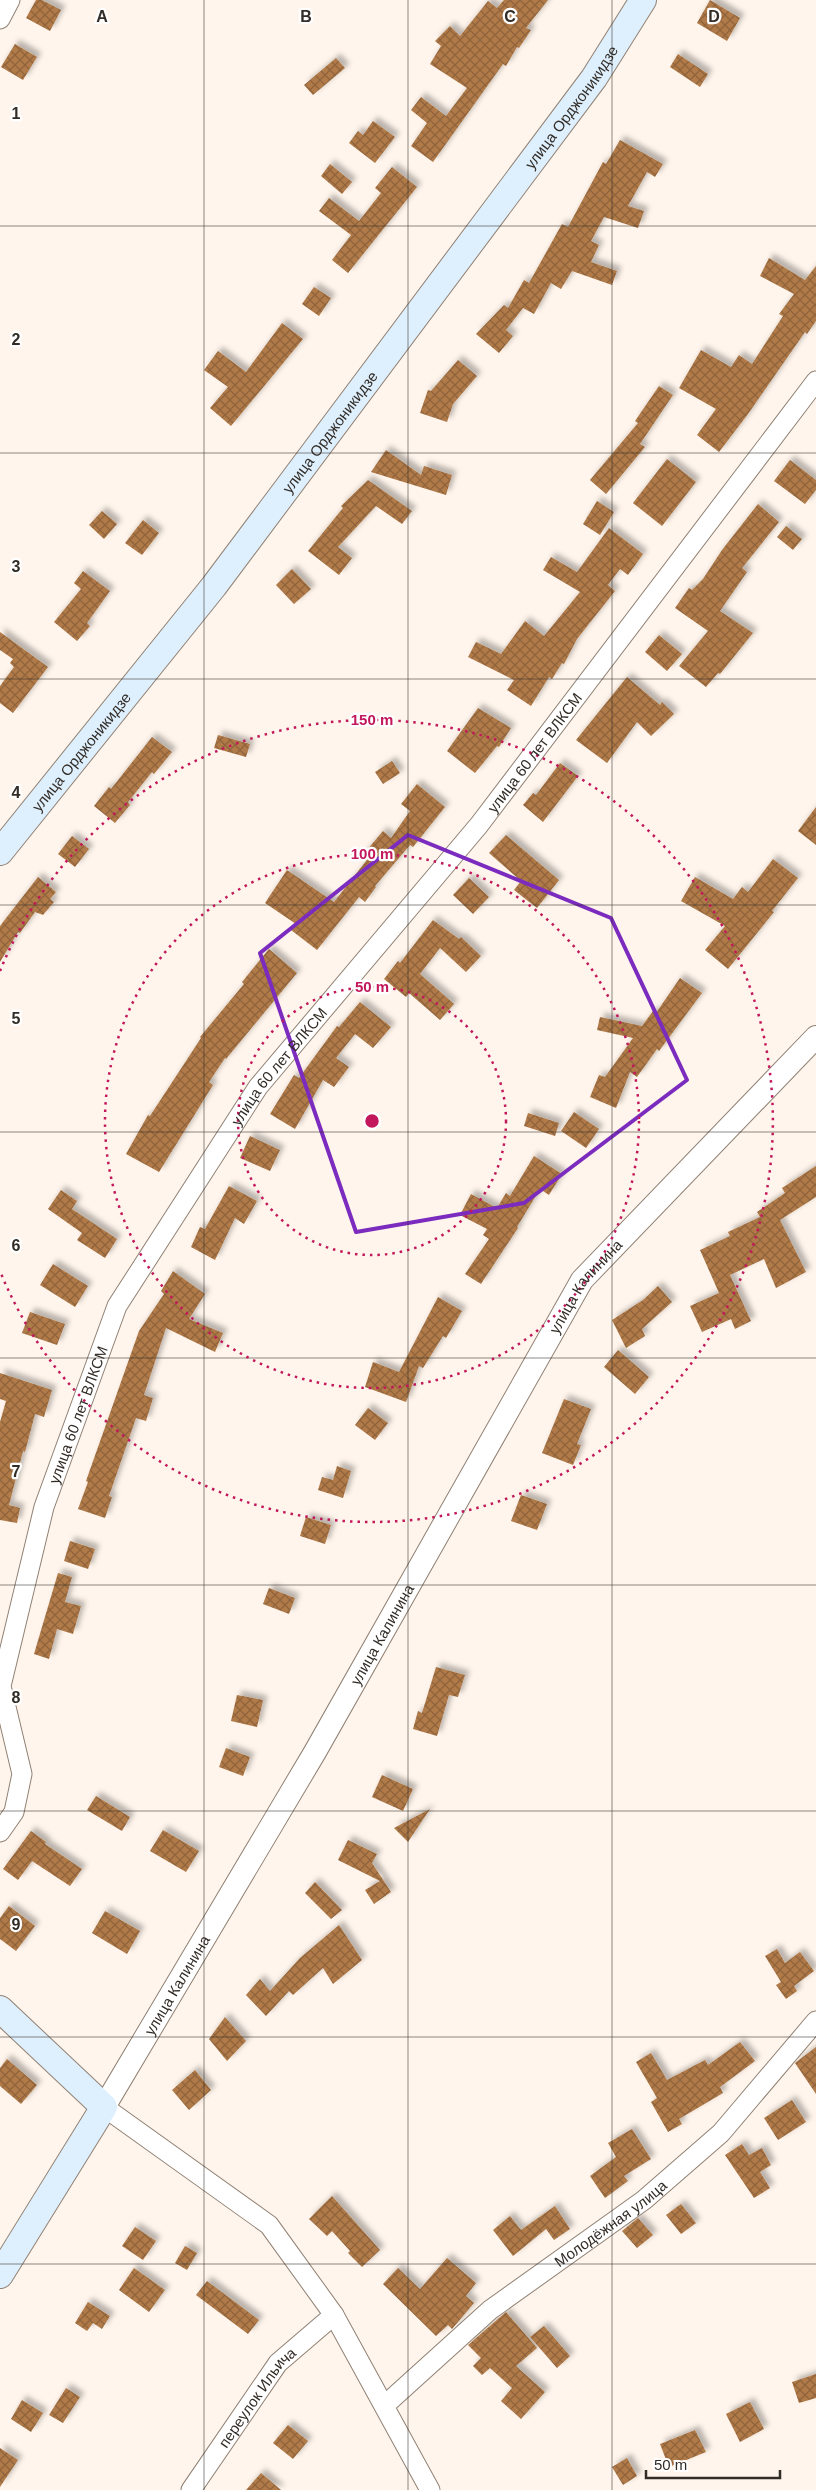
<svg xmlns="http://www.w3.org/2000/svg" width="816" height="2490" font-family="Helvetica,sans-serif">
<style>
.building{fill:url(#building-cross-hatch);filter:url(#shadow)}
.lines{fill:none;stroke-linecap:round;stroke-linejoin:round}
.minor-casing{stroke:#908174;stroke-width:21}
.tertiary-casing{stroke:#908174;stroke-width:24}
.secondary-casing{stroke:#908174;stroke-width:28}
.minor{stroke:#fff;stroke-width:19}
.tertiary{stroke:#fff;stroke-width:22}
.secondary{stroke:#deeffd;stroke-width:26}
.marked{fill:none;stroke:#7b2cbf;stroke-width:4;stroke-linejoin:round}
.grid{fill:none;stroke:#322c26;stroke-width:1;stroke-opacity:0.55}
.ring{fill:none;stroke:#c2185b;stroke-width:2.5;stroke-dasharray:2.5 5}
.labels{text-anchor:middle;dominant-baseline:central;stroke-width:4.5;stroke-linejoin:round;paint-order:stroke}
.street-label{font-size:15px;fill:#322c26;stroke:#fff}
.grid-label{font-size:16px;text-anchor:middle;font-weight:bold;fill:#322c26;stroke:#fff;stroke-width:4.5;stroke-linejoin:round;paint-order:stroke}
.centre{fill:#c2185b;stroke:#fff;stroke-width:2.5}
.ring-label{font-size:15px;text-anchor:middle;font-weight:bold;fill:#c2185b;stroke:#fff;stroke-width:4.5;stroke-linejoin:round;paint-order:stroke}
</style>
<defs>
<pattern id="building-cross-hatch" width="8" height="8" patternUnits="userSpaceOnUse" patternTransform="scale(1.25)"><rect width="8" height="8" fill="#b07a48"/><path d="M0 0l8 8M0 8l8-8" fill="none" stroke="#90643c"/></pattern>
<filter id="shadow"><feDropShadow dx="4.5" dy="-4.5" stdDeviation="2.5" flood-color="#0004"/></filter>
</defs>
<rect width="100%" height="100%" fill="#fff5ec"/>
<g class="building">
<path d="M 36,0 L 42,0 L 61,10 L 50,31 L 26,18 Z"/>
<path d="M 504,0 L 548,0 L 526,28 L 531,30 L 519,48 L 517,47 L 506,66 L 503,64 L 433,162 L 411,146 L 427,123 L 411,110 L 421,97 L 446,116 L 467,88 L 430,64 L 441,46 L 435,41 L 450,26 L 460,36 L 488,1 L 497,8 Z"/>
<path d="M 710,0 L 740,18 L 727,41 L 697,23 Z"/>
<path d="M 15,44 L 37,57 L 23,80 L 1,67 Z"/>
<path d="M 678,54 L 708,74 L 700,87 L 670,67 Z"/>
<path d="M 336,58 L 345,68 L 313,95 L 304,85 Z"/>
<path d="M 373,121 L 395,137 L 375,163 L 349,143 L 358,131 L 363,135 Z"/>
<path d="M 620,140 L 663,164 L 655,177 L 647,172 L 628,206 L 644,211 L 638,228 L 604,217 L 591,241 L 599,245 L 591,262 L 617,271 L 612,285 L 572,271 L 561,289 L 551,283 L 534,314 L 523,308 L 506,330 L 513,336 L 499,353 L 476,334 L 504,305 L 508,308 L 524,280 L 529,283 L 562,224 L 568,227 L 603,162 L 606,164 Z"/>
<path d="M 330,164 L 352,182 L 342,194 L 321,176 Z"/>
<path d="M 392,167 L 417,187 L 348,273 L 332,260 L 351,235 L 319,211 L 329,198 L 359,221 L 381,193 L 375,188 Z"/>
<path d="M 769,258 L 805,280 L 816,266 L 816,321 L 807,334 L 805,332 L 748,414 L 719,452 L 697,435 L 716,409 L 679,388 L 701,350 L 731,367 L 739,355 L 752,364 L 783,316 L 779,314 L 794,294 L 760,276 Z"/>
<path d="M 314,287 L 331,298 L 319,316 L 302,304 Z"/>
<path d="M 282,323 L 303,339 L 231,426 L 210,408 L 228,387 L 204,370 L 218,351 L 246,372 Z"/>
<path d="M 458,360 L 477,376 L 453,404 L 447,422 L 420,413 L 428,390 L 431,391 Z"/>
<path d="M 659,386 L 673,395 L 640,444 L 645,447 L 606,494 L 590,480 L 638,423 L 635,421 Z"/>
<path d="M 386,450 L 421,475 L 424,466 L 452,475 L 446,495 L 371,472 Z"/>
<path d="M 667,459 L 696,482 L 662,526 L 633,503 Z"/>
<path d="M 790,460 L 816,480 L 816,490 L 805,504 L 774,481 Z"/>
<path d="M 368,480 L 412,511 L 402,524 L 376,506 L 338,547 L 352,558 L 339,575 L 308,551 L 343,508 L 341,506 Z"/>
<path d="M 597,501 L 614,512 L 600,535 L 583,524 Z"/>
<path d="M 758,504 L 779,522 L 742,568 L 747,572 L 720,611 L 753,633 L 720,674 L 718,673 L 706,687 L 679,666 L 708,631 L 675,608 L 689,588 L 692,590 L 703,579 L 722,550 Z"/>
<path d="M 102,511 L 117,524 L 104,539 L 89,525 Z"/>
<path d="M 143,520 L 159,533 L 142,555 L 125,543 Z"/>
<path d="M 786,526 L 802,539 L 793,550 L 777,537 Z"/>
<path d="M 609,528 L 643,554 L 628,575 L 620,569 L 608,585 L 615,591 L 577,639 L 564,664 L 562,663 L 552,679 L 549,677 L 531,706 L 507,690 L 514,680 L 468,657 L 476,642 L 501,654 L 525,621 L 544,636 L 580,592 L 543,570 L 551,557 L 577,572 Z"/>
<path d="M 292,569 L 311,589 L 294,604 L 276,585 Z"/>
<path d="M 83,571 L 110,591 L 87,623 L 90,626 L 77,641 L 54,622 L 81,589 L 74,583 Z"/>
<path d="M 0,632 L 48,667 L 13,713 L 0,703 L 0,686 L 14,667 L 10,663 L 13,659 L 0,650 Z"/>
<path d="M 659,635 L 682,654 L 667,671 L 645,652 Z"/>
<path d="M 627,677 L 660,705 L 662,702 L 674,714 L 651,736 L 637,722 L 607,763 L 576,740 Z"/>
<path d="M 478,708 L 511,728 L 499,747 L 497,746 L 475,773 L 447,751 Z"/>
<path d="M 218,735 L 250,744 L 246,757 L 214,748 Z"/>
<path d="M 152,737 L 172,752 L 154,774 L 152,772 L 128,802 L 130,805 L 115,823 L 94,806 L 109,787 L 111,789 Z"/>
<path d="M 392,761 L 400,773 L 383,784 L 375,772 Z"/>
<path d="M 560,763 L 578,776 L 543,822 L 523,805 L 533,793 L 536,795 Z"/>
<path d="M 417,784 L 445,807 L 413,847 L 410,845 L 375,886 L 376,887 L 365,902 L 359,897 L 317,950 L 291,930 L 296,924 L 265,903 L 287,870 L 334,902 L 366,861 L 361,857 L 383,831 L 391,838 L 410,811 L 401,804 Z"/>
<path d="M 816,807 L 816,845 L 798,831 Z"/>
<path d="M 506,835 L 559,880 L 537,908 L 514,890 L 521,881 L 489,853 Z"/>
<path d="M 72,836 L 89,849 L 75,867 L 58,854 Z"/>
<path d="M 773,859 L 798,878 L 772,911 L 774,912 L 728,969 L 705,950 L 725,926 L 681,901 L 695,877 L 733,899 L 742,887 L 748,892 Z"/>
<path d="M 38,877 L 56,892 L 50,899 L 54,902 L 43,915 L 35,912 L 20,933 L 18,932 L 0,962 L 0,926 Z"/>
<path d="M 469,878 L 489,897 L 473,914 L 453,895 Z"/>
<path d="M 433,920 L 459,939 L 461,937 L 481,956 L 466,972 L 440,948 L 420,974 L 454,1004 L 440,1020 L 409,993 L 406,997 L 384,979 L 398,961 L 400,963 Z"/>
<path d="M 269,949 L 297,973 L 226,1059 L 225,1058 L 209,1082 L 213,1085 L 159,1172 L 126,1154 L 148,1115 L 150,1116 L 201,1038 L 200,1037 L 244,984 L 242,982 Z"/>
<path d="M 680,978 L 702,993 L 659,1051 L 657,1049 L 637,1077 L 630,1072 L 616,1108 L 590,1097 L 599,1075 L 605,1077 L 633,1038 L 597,1030 L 600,1017 L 642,1026 L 653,1011 L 656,1013 Z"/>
<path d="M 360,1002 L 391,1027 L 373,1048 L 355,1034 L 336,1058 L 349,1067 L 334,1087 L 323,1080 L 295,1129 L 270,1114 L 294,1075 L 299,1078 L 337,1026 L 339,1027 Z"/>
<path d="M 574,1112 L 599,1129 L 586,1148 L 561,1131 Z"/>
<path d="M 528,1113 L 559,1123 L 555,1136 L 524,1126 Z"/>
<path d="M 250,1136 L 280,1150 L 270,1171 L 240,1158 Z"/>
<path d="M 534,1156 L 562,1174 L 549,1195 L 540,1189 L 517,1227 L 518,1228 L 481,1284 L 465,1274 L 489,1239 L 483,1235 L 487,1229 L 460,1215 L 471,1194 L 497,1208 L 506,1193 L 510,1196 Z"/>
<path d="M 816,1166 L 816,1197 L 780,1220 L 806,1272 L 776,1288 L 764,1259 L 730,1275 L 751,1321 L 735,1329 L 731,1319 L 702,1332 L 690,1306 L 719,1293 L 700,1250 L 730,1236 L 728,1232 L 760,1217 L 757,1212 L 785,1193 L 782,1188 Z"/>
<path d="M 229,1186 L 257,1201 L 244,1224 L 235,1218 L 215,1260 L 191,1247 L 200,1227 L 205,1229 Z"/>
<path d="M 61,1190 L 77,1201 L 72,1209 L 117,1239 L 105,1258 L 77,1240 L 82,1233 L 48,1209 Z"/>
<path d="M 53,1264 L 88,1286 L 75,1307 L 40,1285 Z"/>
<path d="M 173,1271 L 205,1294 L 189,1319 L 223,1333 L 215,1352 L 166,1328 L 144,1395 L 153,1398 L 146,1421 L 136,1418 L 109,1496 L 112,1497 L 105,1518 L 78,1509 L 88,1482 L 86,1481 L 139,1331 L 164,1294 L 161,1291 Z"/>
<path d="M 658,1286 L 672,1302 L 642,1329 L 645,1336 L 626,1348 L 612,1320 L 643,1300 Z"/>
<path d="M 438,1297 L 462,1311 L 446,1338 L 443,1336 L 423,1368 L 419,1366 L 406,1402 L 365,1387 L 373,1362 L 399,1372 Z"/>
<path d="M 30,1312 L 65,1324 L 57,1345 L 22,1333 Z"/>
<path d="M 618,1350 L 649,1377 L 635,1394 L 604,1367 Z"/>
<path d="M 0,1373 L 52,1390 L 44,1417 L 35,1414 L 25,1452 L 23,1451 L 9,1505 L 20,1508 L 17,1523 L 0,1520 L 0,1422 L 6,1401 L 0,1399 Z"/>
<path d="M 564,1399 L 591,1409 L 577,1444 L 581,1445 L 573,1465 L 542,1453 Z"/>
<path d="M 368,1408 L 388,1423 L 375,1440 L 355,1425 Z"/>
<path d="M 337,1466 L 351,1471 L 343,1498 L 318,1490 L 322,1477 L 333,1480 Z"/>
<path d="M 521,1495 L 547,1504 L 537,1530 L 511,1521 Z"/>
<path d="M 306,1517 L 331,1525 L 325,1544 L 300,1536 Z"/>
<path d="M 70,1541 L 95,1549 L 88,1569 L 64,1561 Z"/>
<path d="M 58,1573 L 72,1577 L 65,1602 L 81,1606 L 73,1634 L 57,1629 L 49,1659 L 34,1654 Z"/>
<path d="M 269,1588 L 295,1598 L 289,1614 L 263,1604 Z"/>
<path d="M 436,1667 L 465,1675 L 458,1697 L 449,1695 L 437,1736 L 413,1729 L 418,1711 L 422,1713 Z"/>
<path d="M 237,1695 L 263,1700 L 257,1727 L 231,1721 Z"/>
<path d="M 226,1748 L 250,1757 L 243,1776 L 219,1767 Z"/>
<path d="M 382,1775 L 413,1789 L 403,1811 L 372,1797 Z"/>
<path d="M 96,1796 L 130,1817 L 122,1831 L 87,1810 Z"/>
<path d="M 430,1809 L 408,1842 L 394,1828 Z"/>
<path d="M 163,1830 L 199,1851 L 186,1872 L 150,1851 Z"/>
<path d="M 31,1831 L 46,1842 L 45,1844 L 82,1869 L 70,1886 L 32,1861 L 18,1880 L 3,1869 Z"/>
<path d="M 348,1840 L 377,1854 L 372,1863 L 391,1892 L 374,1904 L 365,1890 L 380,1881 L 338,1860 Z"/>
<path d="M 315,1882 L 342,1910 L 331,1919 L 305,1893 Z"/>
<path d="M 9,1906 L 35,1926 L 16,1951 L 0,1939 L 0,1918 Z"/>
<path d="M 105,1911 L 140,1931 L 127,1954 L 92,1933 Z"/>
<path d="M 339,1925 L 362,1960 L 333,1984 L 323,1968 L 293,1995 L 289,1991 L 266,2016 L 246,1995 L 260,1979 L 270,1991 L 300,1958 Z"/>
<path d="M 777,1949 L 785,1963 L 800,1952 L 814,1971 L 794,1986 L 797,1991 L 786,1999 L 776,1985 L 781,1982 L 765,1956 Z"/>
<path d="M 225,2017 L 246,2041 L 227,2061 L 209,2039 Z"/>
<path d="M 740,2042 L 755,2061 L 720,2087 L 723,2093 L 679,2119 L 682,2124 L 668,2132 L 651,2102 L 657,2098 L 636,2062 L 651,2053 L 667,2080 L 705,2060 L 708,2065 Z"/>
<path d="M 816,2047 L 816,2094 L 795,2063 Z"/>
<path d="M 7,2059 L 37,2085 L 21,2104 L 0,2086 L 0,2068 Z"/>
<path d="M 195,2070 L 211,2090 L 189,2110 L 172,2090 Z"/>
<path d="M 792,2100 L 806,2122 L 778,2140 L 764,2118 Z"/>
<path d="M 632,2129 L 651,2159 L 624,2176 L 628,2181 L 605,2198 L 590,2176 L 616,2157 L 608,2143 Z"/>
<path d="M 742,2144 L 749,2155 L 762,2148 L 771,2165 L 760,2172 L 770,2188 L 754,2198 L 725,2155 Z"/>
<path d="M 332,2196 L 380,2250 L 362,2267 L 348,2253 L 350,2251 L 332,2231 L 327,2236 L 309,2219 Z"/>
<path d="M 681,2204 L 696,2223 L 681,2234 L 666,2215 Z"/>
<path d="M 555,2206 L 570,2229 L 554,2240 L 546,2229 L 513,2256 L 493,2230 L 510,2216 L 521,2230 Z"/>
<path d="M 638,2218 L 653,2235 L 637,2248 L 622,2231 Z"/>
<path d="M 135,2227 L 156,2241 L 143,2260 L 122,2246 Z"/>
<path d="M 185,2246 L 197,2253 L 187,2270 L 175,2263 Z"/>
<path d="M 447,2258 L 476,2283 L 466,2296 L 474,2303 L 452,2329 L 448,2325 L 436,2336 L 383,2284 L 398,2268 L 420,2289 Z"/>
<path d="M 134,2268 L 165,2290 L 149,2312 L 119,2290 Z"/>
<path d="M 207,2281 L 259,2320 L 248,2334 L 196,2295 Z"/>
<path d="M 88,2302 L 110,2316 L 102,2329 L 93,2323 L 87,2331 L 75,2323 Z"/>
<path d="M 506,2312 L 537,2348 L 516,2366 L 545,2392 L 521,2419 L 501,2401 L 512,2388 L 490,2368 L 482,2375 L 473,2366 L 481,2358 L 468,2345 Z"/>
<path d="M 544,2326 L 570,2356 L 557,2368 L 530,2337 Z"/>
<path d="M 816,2374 L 816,2398 L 799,2403 L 792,2382 Z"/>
<path d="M 66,2388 L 80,2397 L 63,2423 L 49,2415 Z"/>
<path d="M 22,2400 L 43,2413 L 31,2432 L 11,2419 Z"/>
<path d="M 750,2402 L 764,2429 L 740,2442 L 726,2414 Z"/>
<path d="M 288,2425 L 308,2441 L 293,2459 L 273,2443 Z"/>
<path d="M 695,2430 L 706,2452 L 669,2467 L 660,2444 Z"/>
<path d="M 0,2448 L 18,2460 L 0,2487 Z"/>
<path d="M 627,2458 L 637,2476 L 623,2485 L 612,2467 Z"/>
<path d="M 261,2473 L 281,2490 L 246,2490 Z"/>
</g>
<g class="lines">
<defs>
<g id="minor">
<path d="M 0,19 L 10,0"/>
<path id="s1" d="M 0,1832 L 14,1812 L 22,1774 L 1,1686 L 44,1507 L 117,1306 L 258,1087 L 479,825 L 816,381"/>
<path d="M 104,2107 L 269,2225 L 334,2315 L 430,2490"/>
<path id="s2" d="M 385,2405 L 490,2310 L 644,2200 L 721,2133 L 816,2021"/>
<path id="s3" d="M 191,2490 L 278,2363 L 334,2315"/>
</g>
<g id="tertiary">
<path id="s4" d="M 104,2107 L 315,1752 L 582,1280 L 816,1037"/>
</g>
<g id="secondary">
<path id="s5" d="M 0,852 L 214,586 L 594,78 L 643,0"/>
<path d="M 0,2009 L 104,2107 L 0,2275"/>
</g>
</defs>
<use href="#minor" class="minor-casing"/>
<use href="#tertiary" class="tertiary-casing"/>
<use href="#secondary" class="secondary-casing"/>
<use href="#minor" class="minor"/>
<use href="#tertiary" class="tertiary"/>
<use href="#secondary" class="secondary"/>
</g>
<path class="marked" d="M 408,835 L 611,918 L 687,1080 L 524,1203 L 356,1232 L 260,953 Z"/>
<path class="grid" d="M 204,0 L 204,2490M 408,0 L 408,2490M 612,0 L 612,2490M 0,226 L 816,226M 0,453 L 816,453M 0,679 L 816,679M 0,905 L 816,905M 0,1132 L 816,1132M 0,1358 L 816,1358M 0,1585 L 816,1585M 0,1811 L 816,1811M 0,2037 L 816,2037M 0,2264 L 816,2264"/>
<g class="ring">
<circle cx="372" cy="1121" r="134"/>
<circle cx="372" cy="1121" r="267"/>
<path d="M0 971A401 401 0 1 1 0 1271"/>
</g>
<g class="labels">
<g class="street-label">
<text stroke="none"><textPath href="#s5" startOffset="939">улица Орджоникидзе</textPath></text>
<text stroke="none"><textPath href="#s5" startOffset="534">улица Орджоникидзе</textPath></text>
<text stroke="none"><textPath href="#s5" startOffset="129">улица Орджоникидзе</textPath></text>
<text stroke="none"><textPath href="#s1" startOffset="1246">улица 60 лет ВЛКСМ</textPath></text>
<text stroke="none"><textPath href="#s1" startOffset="841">улица 60 лет ВЛКСМ</textPath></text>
<text stroke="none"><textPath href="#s4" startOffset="952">улица Калинина</textPath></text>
<text stroke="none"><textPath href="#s1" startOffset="436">улица 60 лет ВЛКСМ</textPath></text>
<text stroke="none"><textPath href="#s4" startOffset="548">улица Калинина</textPath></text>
<text stroke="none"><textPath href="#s4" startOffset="142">улица Калинина</textPath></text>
<text stroke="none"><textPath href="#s2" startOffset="290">Молодёжная улица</textPath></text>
<text stroke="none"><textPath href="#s3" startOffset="114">переулок Ильича</textPath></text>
</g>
</g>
<g class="grid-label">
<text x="102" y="22">A</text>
<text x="306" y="22">B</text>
<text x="510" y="22">C</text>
<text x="714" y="22">D</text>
<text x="16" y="119">1</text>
<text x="16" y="345">2</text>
<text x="16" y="572">3</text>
<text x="16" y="798">4</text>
<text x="16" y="1024">5</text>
<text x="16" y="1251">6</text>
<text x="16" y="1477">7</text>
<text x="16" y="1703">8</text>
<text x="16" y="1930">9</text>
</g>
<circle cx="372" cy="1121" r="8" class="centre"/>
<g class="ring-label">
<text x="372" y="725">150 m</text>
<text x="372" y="859">100 m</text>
<text x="372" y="992">50 m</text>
</g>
<path d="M646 2470v8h134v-8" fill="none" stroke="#322c26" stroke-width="2.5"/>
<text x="654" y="2470" font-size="15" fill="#322c26" stroke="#ffffff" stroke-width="4" paint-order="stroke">50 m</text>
</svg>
